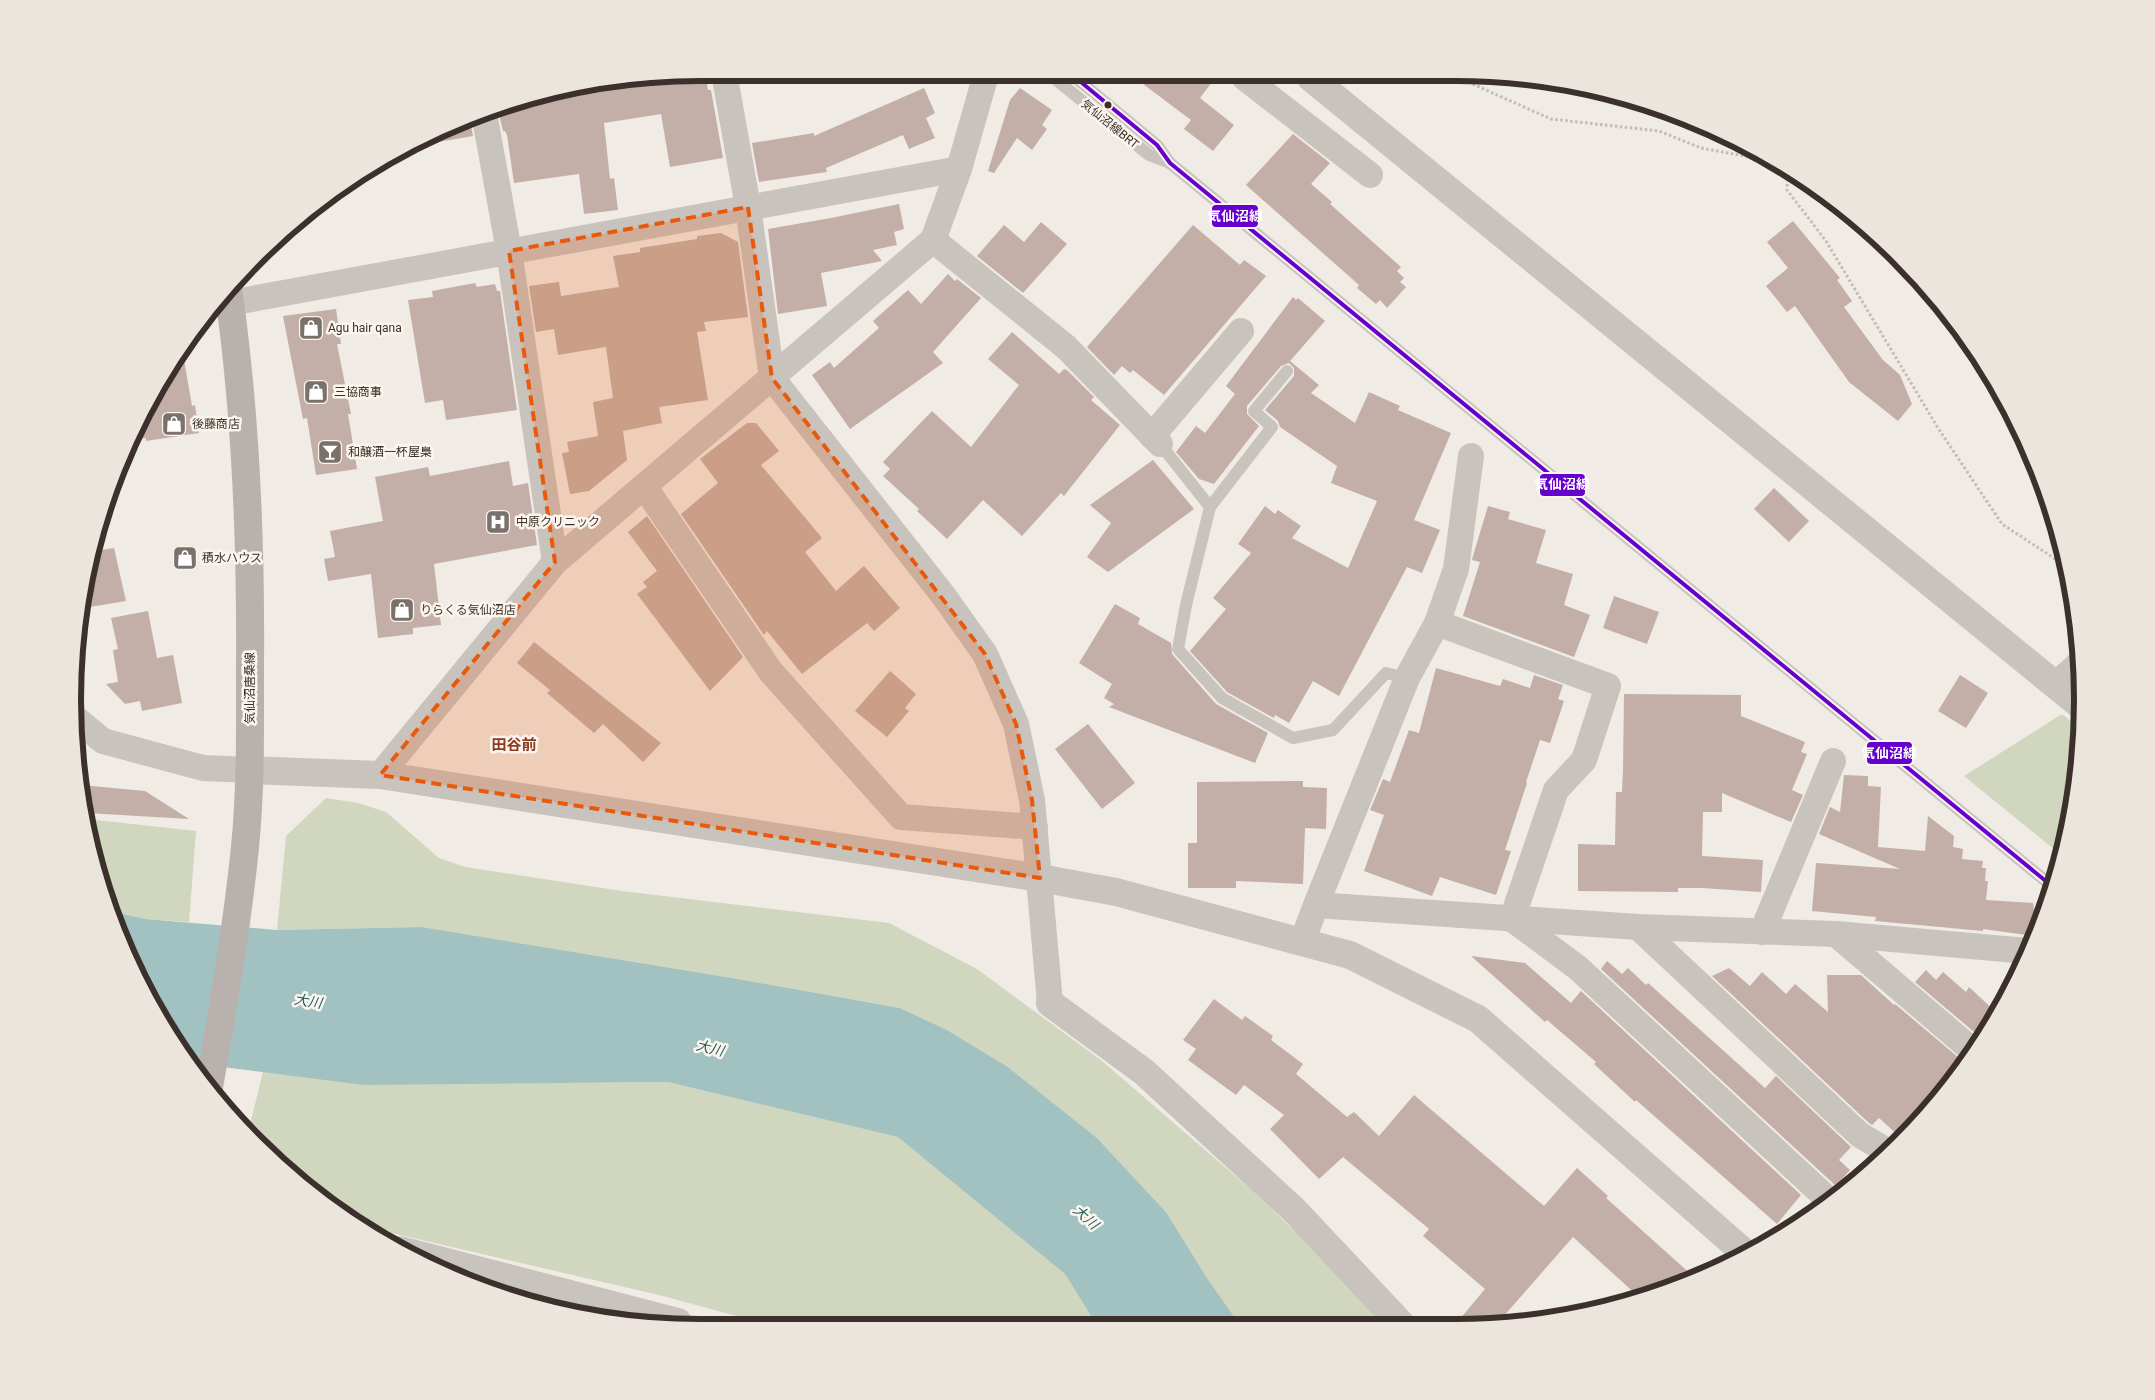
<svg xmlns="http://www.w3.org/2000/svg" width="2155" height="1400" font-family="Roboto,'Noto Sans JP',sans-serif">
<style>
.green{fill:#d1d6bf}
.water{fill:#a1c2c1}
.building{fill:#c3afa7}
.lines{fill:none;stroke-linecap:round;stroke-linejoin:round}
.path{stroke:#c2bbb6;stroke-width:3;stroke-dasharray:2.5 2.5;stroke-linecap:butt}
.service{stroke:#c9c3be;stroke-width:12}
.minor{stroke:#c9c3be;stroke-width:26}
.tertiary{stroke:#c9c3be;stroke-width:28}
.primary{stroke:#b8b1ad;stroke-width:28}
.bus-1-casing{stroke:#fbf5ee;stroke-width:8}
.bus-1{stroke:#60c;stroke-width:4}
.marked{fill:#e8590c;fill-opacity:0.2;stroke:#e8590c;stroke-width:4;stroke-dasharray:10 6;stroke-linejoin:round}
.bus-dot{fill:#3b302b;stroke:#fbf5ee;stroke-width:2}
.labels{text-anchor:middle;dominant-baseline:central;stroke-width:5;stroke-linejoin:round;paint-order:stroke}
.street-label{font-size:12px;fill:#3b302b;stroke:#fbf5ee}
.poi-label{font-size:12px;fill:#3b302b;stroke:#fbf5ee;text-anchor:start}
.water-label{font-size:14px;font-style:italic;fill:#1f5a5e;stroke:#fbf5ee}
.quarter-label{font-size:15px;font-weight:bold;fill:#8c3b22;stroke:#fbf5ee}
.rim{fill:none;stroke:#3b302b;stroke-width:6}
.line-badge{stroke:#fbf5ee;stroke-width:2}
.badge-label{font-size:14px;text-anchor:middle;font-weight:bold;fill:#fff}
</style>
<rect width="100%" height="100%" fill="#f0ebe5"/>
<g class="green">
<path d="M 2062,714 L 2079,728 L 2077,782 L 2060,854 L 1964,776 Z"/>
<path d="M 326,798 L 358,803 L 386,812 L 439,858 L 465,867 L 622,891 L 889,923 L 977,969 L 1102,1061 L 1254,1192 L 1393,1326 L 1240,1325 L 1207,1278 L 1166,1212 L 1097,1138 L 1008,1067 L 947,1030 L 900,1008 L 732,978 L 422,927 L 277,930 L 286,836 Z"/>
<path d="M 87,819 L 196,831 L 189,922 L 145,919 L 114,912 L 94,862 Z"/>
<path d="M 263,1072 L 572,1083 L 668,1082 L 899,1137 L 1065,1274 L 1096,1324 L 762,1323 L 663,1296 L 362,1226 L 286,1172 L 248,1133 Z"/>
</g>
<path class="water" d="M 114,912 L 145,919 L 277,930 L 422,927 L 732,978 L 900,1008 L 947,1030 L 1008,1067 L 1097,1138 L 1166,1212 L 1207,1278 L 1240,1325 L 1096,1324 L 1065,1274 L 898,1137 L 668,1082 L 364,1085 L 192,1063 L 157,1014 Z"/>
<g class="building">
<path d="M 618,78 L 706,78 L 708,90 L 711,90 L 723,158 L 670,167 L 661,114 L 604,123 L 610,179 L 614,178 L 618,210 L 584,214 L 579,174 L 514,183 L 507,135 L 505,131 L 503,131 L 497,106 Z"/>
<path d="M 1135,78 L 1215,78 L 1200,98 L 1234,125 L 1213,151 L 1184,129 L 1191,120 Z"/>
<path d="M 924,88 L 935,113 L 926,118 L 935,138 L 909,149 L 903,135 L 826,168 L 827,172 L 759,182 L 752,143 L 814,133 L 814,136 Z"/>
<path d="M 1020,88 L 1052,110 L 1042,125 L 1047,129 L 1032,150 L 1017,138 L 994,173 L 988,171 L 1010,100 Z"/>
<path d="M 470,120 L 473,136 L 438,142 L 436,136 Z"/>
<path d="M 1293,134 L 1330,163 L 1311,184 L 1332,202 L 1330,204 L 1401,267 L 1397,271 L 1404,278 L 1400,282 L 1406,287 L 1387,308 L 1380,300 L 1376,304 L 1357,288 L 1359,285 L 1246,185 Z"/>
<path d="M 899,204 L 904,229 L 894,232 L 897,245 L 873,250 L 882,261 L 821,273 L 827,306 L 778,314 L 768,229 L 831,218 Z"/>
<path d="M 1793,221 L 1840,278 L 1837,280 L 1852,301 L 1844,307 L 1883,360 L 1900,375 L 1912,404 L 1898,421 L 1849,382 L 1795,306 L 1787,312 L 1766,286 L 1788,268 L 1767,242 Z"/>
<path d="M 1041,222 L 1067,244 L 1023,293 L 977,256 L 1004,225 L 1024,242 Z"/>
<path d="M 1193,225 L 1240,265 L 1244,260 L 1266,276 L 1164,395 L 1133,370 L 1130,373 L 1122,366 L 1114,375 L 1087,347 Z"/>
<path d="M 721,233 L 738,242 L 748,317 L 704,322 L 706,331 L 697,332 L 708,400 L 659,407 L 662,423 L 623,431 L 627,460 L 589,491 L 570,494 L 562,453 L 569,452 L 567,442 L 598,436 L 593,402 L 613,398 L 606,347 L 558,355 L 554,329 L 536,332 L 529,286 L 559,282 L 561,296 L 619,287 L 613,256 L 640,252 L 640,248 L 697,239 L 697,236 Z"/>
<path d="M 948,274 L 955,281 L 957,279 L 981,298 L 933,352 L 943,363 L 850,429 L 812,375 L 830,362 L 834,368 L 879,328 L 873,321 L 908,290 L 921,304 Z"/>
<path d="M 475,283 L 477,287 L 495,284 L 497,291 L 500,291 L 517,410 L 446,420 L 443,400 L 425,403 L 408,300 L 433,297 L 432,291 Z"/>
<path d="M 1293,297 L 1296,300 L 1298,298 L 1325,321 L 1290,361 L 1319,385 L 1311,393 L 1355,423 L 1369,392 L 1400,406 L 1398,410 L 1451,433 L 1414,520 L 1440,530 L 1422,573 L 1407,567 L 1339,696 L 1313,681 L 1289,723 L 1275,715 L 1274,718 L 1227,692 L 1190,651 L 1226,609 L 1213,598 L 1251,553 L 1238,544 L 1265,506 L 1275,514 L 1278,510 L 1301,526 L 1292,538 L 1348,568 L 1377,501 L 1331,483 L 1337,466 L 1280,427 L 1278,421 L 1265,410 L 1294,376 L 1294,368 L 1289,363 L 1281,366 L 1247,406 L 1247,414 L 1259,426 L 1214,484 L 1199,479 L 1176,452 L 1196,426 L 1205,433 L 1235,394 L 1226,386 Z"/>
<path d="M 336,309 L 341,344 L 337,344 L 351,414 L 348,414 L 357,469 L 316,475 L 307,418 L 303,419 L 283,316 Z"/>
<path d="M 1012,332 L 1059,374 L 1064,369 L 1067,370 L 1094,397 L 1091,400 L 1120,425 L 1064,496 L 1061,493 L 1022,536 L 983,500 L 947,539 L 917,511 L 919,509 L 883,476 L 890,469 L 883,462 L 932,411 L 971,447 L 1019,385 L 988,359 Z"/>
<path d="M 182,348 L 192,406 L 195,405 L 199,433 L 146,441 L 146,438 L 132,440 L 156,386 Z"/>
<path d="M 747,423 L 756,423 L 779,451 L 761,465 L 822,538 L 805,552 L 836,591 L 864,566 L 900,608 L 874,631 L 867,623 L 802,674 L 767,631 L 764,635 L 681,514 L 718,483 L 700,459 Z"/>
<path d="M 1153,460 L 1194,509 L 1108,572 L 1087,557 L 1111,523 L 1090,505 Z"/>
<path d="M 509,461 L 513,486 L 528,483 L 537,545 L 434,564 L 441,625 L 413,628 L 413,634 L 378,638 L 371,574 L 328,581 L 324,559 L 335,557 L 330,531 L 383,521 L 375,477 L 428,467 L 430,476 Z"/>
<path d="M 1774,488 L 1809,521 L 1789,542 L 1754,509 Z"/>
<path d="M 1488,506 L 1510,512 L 1508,519 L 1546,530 L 1536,563 L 1573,574 L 1564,605 L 1590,615 L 1574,657 L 1463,616 L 1480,562 L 1472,560 L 1473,556 Z"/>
<path d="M 647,516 L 743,657 L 710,691 L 637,594 L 647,587 L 643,582 L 657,571 L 628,532 Z"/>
<path d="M 114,548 L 126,601 L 84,608 L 95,551 Z"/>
<path d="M 1614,596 L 1659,612 L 1647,644 L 1603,628 Z"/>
<path d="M 1115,604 L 1140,618 L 1138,624 L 1171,643 L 1172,654 L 1216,704 L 1268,733 L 1255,763 L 1109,707 L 1114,704 L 1104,698 L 1112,684 L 1079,663 Z"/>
<path d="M 148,611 L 157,658 L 173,655 L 182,703 L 142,711 L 140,701 L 125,704 L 106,684 L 118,682 L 113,650 L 118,649 L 111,618 Z"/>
<path d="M 534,642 L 608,701 L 661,743 L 643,762 L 603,724 L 594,733 L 547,693 L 550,690 L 517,663 Z"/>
<path d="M 1436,668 L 1500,686 L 1503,679 L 1530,688 L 1534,675 L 1563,685 L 1558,699 L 1564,701 L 1550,743 L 1540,740 L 1526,782 L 1527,783 L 1505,850 L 1511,851 L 1496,895 L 1440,877 L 1432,896 L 1364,871 L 1384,815 L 1370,810 L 1383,779 L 1390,782 L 1409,730 L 1419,733 Z"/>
<path d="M 890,671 L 916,694 L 905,708 L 909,711 L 887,737 L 855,711 Z"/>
<path d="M 1960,675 L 1988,693 L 1966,728 L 1938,711 Z"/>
<path d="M 1624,694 L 1741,695 L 1741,716 L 1805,742 L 1801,752 L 1807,754 L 1792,790 L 1803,795 L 1791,822 L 1722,793 L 1722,812 L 1703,812 L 1702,856 L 1763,860 L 1761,892 L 1702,888 L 1678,888 L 1678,892 L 1578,891 L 1578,844 L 1615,845 L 1616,792 L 1622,792 L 1623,770 Z"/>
<path d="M 1088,724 L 1135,783 L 1102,809 L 1055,749 Z"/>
<path d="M 1844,775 L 1868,776 L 1868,786 L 1881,787 L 1878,847 L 1925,851 L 1928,816 L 1954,836 L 1953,847 L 1963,849 L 1962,859 L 1983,861 L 1982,868 L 1986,868 L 1985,881 L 1988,881 L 1986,900 L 2033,903 L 2034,909 L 2046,909 L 2034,936 L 1983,929 L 1983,931 L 1875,921 L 1876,917 L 1812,911 L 1816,863 L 1900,869 L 1819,834 L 1830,807 L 1840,812 Z"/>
<path d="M 1303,781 L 1303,787 L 1327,788 L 1326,829 L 1305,828 L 1303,884 L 1236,881 L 1236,888 L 1188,888 L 1188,843 L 1197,843 L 1197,782 Z"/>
<path d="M 81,785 L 145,791 L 189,819 L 86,813 Z"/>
<path d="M 1471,956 L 1525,963 L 1571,1003 L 1581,991 L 1801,1195 L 1777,1224 L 1636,1100 L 1635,1102 L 1594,1064 L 1596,1062 L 1547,1020 L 1545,1022 Z"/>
<path d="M 1607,961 L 1622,974 L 1628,968 L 1646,985 L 1648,983 L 1765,1088 L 1776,1076 L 1851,1147 L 1839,1160 L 1850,1170 L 1836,1186 L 1601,969 Z"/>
<path d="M 1729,968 L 1750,986 L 1762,972 L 1786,994 L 1795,984 L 1828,1012 L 1827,975 L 1861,975 L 1894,1005 L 1895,1004 L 1959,1058 L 1949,1068 L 1955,1074 L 1927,1114 L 1901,1138 L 1879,1118 L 1872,1125 L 1869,1123 L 1712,976 Z"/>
<path d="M 1926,970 L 1936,980 L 1943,972 L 1966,992 L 1969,987 L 1998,1014 L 1980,1037 L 1915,982 Z"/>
<path d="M 1214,999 L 1242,1020 L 1245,1016 L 1273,1036 L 1271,1040 L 1303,1064 L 1296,1074 L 1347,1117 L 1354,1112 L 1379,1136 L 1414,1095 L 1544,1206 L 1577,1168 L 1608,1196 L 1606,1198 L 1694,1277 L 1640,1298 L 1573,1237 L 1495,1326 L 1454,1326 L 1485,1289 L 1423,1236 L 1429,1229 L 1343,1157 L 1319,1179 L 1270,1129 L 1284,1115 L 1244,1085 L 1236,1095 L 1188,1060 L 1196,1049 L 1183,1040 Z"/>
</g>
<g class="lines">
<g class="path">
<path d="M 1459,78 L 1551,119 L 1659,131 L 1701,148 L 1767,160"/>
<path d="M 1788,174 L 1787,190 L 1826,241 L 1938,428 L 2002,524 L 2066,566"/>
</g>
<g class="service">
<path d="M 1054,78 L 1149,155 L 1170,163"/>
<path d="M 1076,78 L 1157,145 L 1170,163 L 2053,887"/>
<path d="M 1287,371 L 1254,411 L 1272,427 L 1210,507 L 1186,605 L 1178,649 L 1222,698 L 1293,738 L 1333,730 L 1386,673 L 1407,678"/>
<path d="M 1160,444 L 1210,507"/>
</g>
<g class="minor">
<path d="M 725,78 L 748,207 L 772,378 L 943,595 L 985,654 L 1016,724 L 1032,800 L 1050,1003"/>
<path d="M 1245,78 L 1370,175"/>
<path d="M 484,113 L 509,251 L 555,562"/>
<path d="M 933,240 L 1066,347 L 1160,444"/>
<path d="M 230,303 L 959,169"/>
<path d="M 1152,436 L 1241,331"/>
<path d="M 644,486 L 771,672 L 901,817 L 1035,827"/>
<path d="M 1437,623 L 1608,686 L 1584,760 L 1556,790 L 1512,919 L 1578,968 L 1831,1202"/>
<path d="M 2055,685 L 2081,662"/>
<path d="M 74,717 L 103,741 L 203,768 L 250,770"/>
<path d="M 380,775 L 555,562 L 933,240 L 959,169 L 985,78"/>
<path d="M 1316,905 L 1407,678 L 1437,623 L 1456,569 L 1471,456"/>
<path d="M 1638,927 L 1860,1135 L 1887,1151"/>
<path d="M 1762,932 L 1833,761"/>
<path d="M 1836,934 L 1972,1050"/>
<path d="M 1302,942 L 1316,905 L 1638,927 L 1836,934 L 2027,951"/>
</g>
<g class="tertiary">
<path d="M 1311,78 L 2080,705"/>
<path d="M 250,770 L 380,775 L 1040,878 L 1116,892 L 1350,955 L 1478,1019 L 1746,1254"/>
<path d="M 1050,1003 L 1144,1072 L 1294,1210 L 1403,1326"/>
<path d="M 400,1250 L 678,1322"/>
</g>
<path class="primary" d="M 209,1087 C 223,1007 237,928 245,847 C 251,787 250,727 250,666 C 251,540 246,413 228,288"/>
<defs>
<path id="bus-1" d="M 1076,78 L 1157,145 L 1170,163 L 2053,887"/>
</defs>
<use href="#bus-1" class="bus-1-casing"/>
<use href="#bus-1" class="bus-1"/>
</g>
<path class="marked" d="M 748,207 L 772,378 L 985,654 L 1016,724 L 1032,800 L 1040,878 L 380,775 L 555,562 L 509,251 Z"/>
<defs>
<symbol id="shop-square" viewBox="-11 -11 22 22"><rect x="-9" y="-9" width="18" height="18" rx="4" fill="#7a716c" stroke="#fbf5ee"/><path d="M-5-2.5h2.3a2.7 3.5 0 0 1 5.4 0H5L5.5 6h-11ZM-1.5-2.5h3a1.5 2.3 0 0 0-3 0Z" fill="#fff"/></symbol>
<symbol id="bar-square" viewBox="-11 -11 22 22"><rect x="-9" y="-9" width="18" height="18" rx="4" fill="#7a716c" stroke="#fbf5ee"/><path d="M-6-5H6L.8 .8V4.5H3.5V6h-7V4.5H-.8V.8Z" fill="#fff"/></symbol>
<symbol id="hospital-square" viewBox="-11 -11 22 22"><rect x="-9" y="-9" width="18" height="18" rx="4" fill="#7a716c" stroke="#fbf5ee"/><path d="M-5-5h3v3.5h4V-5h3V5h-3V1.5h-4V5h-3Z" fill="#fff"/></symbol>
</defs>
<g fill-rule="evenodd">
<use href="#shop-square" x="297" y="314" width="28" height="28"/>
<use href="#shop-square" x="302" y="378" width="28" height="28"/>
<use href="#shop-square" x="160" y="410" width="28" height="28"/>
<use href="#bar-square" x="316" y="438" width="28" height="28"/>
<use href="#hospital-square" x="484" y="508" width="28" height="28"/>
<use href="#shop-square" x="171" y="544" width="28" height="28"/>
<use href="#shop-square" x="388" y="596" width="28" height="28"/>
</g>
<circle class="bus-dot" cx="1108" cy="105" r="4.5"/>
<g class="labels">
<g class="street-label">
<text transform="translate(1110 124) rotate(39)">気仙沼線BRT</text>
<text transform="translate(250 688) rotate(-90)">気仙沼唐桑線</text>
</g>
<g class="poi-label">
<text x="328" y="328">Agu hair qana</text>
<text x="334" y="392">三協商事</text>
<text x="192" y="424">後藤商店</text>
<text x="348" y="452">和醸酒一杯屋梟</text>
<text x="516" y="522">中原クリニック</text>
<text x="202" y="558">積水ハウス</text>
<text x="420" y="610">りらくる気仙沼店</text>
</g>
<g class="water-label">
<text transform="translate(308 1001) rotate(9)">大川</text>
<text transform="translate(710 1048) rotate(14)">大川</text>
<text transform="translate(1086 1217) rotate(42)">大川</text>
</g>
<g class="quarter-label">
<text x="514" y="745">田谷前</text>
</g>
</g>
<path d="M0 0H2155V1400H0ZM700 81H1455A619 619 0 0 1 2074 700V700A619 619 0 0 1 1455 1319H700A619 619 0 0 1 81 700V700A619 619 0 0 1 700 81Z" fill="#ece5de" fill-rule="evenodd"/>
<path class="rim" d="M700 81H1455A619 619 0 0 1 2074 700V700A619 619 0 0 1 1455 1319H700A619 619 0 0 1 81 700V700A619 619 0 0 1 700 81Z"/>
<g class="line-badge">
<rect x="1211" y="204" width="48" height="24" rx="5" fill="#60c"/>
<rect x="1539" y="473" width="47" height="24" rx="5" fill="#60c"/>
<rect x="1866" y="741" width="47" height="24" rx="5" fill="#60c"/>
</g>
<g class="badge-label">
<text x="1235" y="221">気仙沼線</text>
<text x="1562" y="489">気仙沼線</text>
<text x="1889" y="758">気仙沼線</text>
</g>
</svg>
